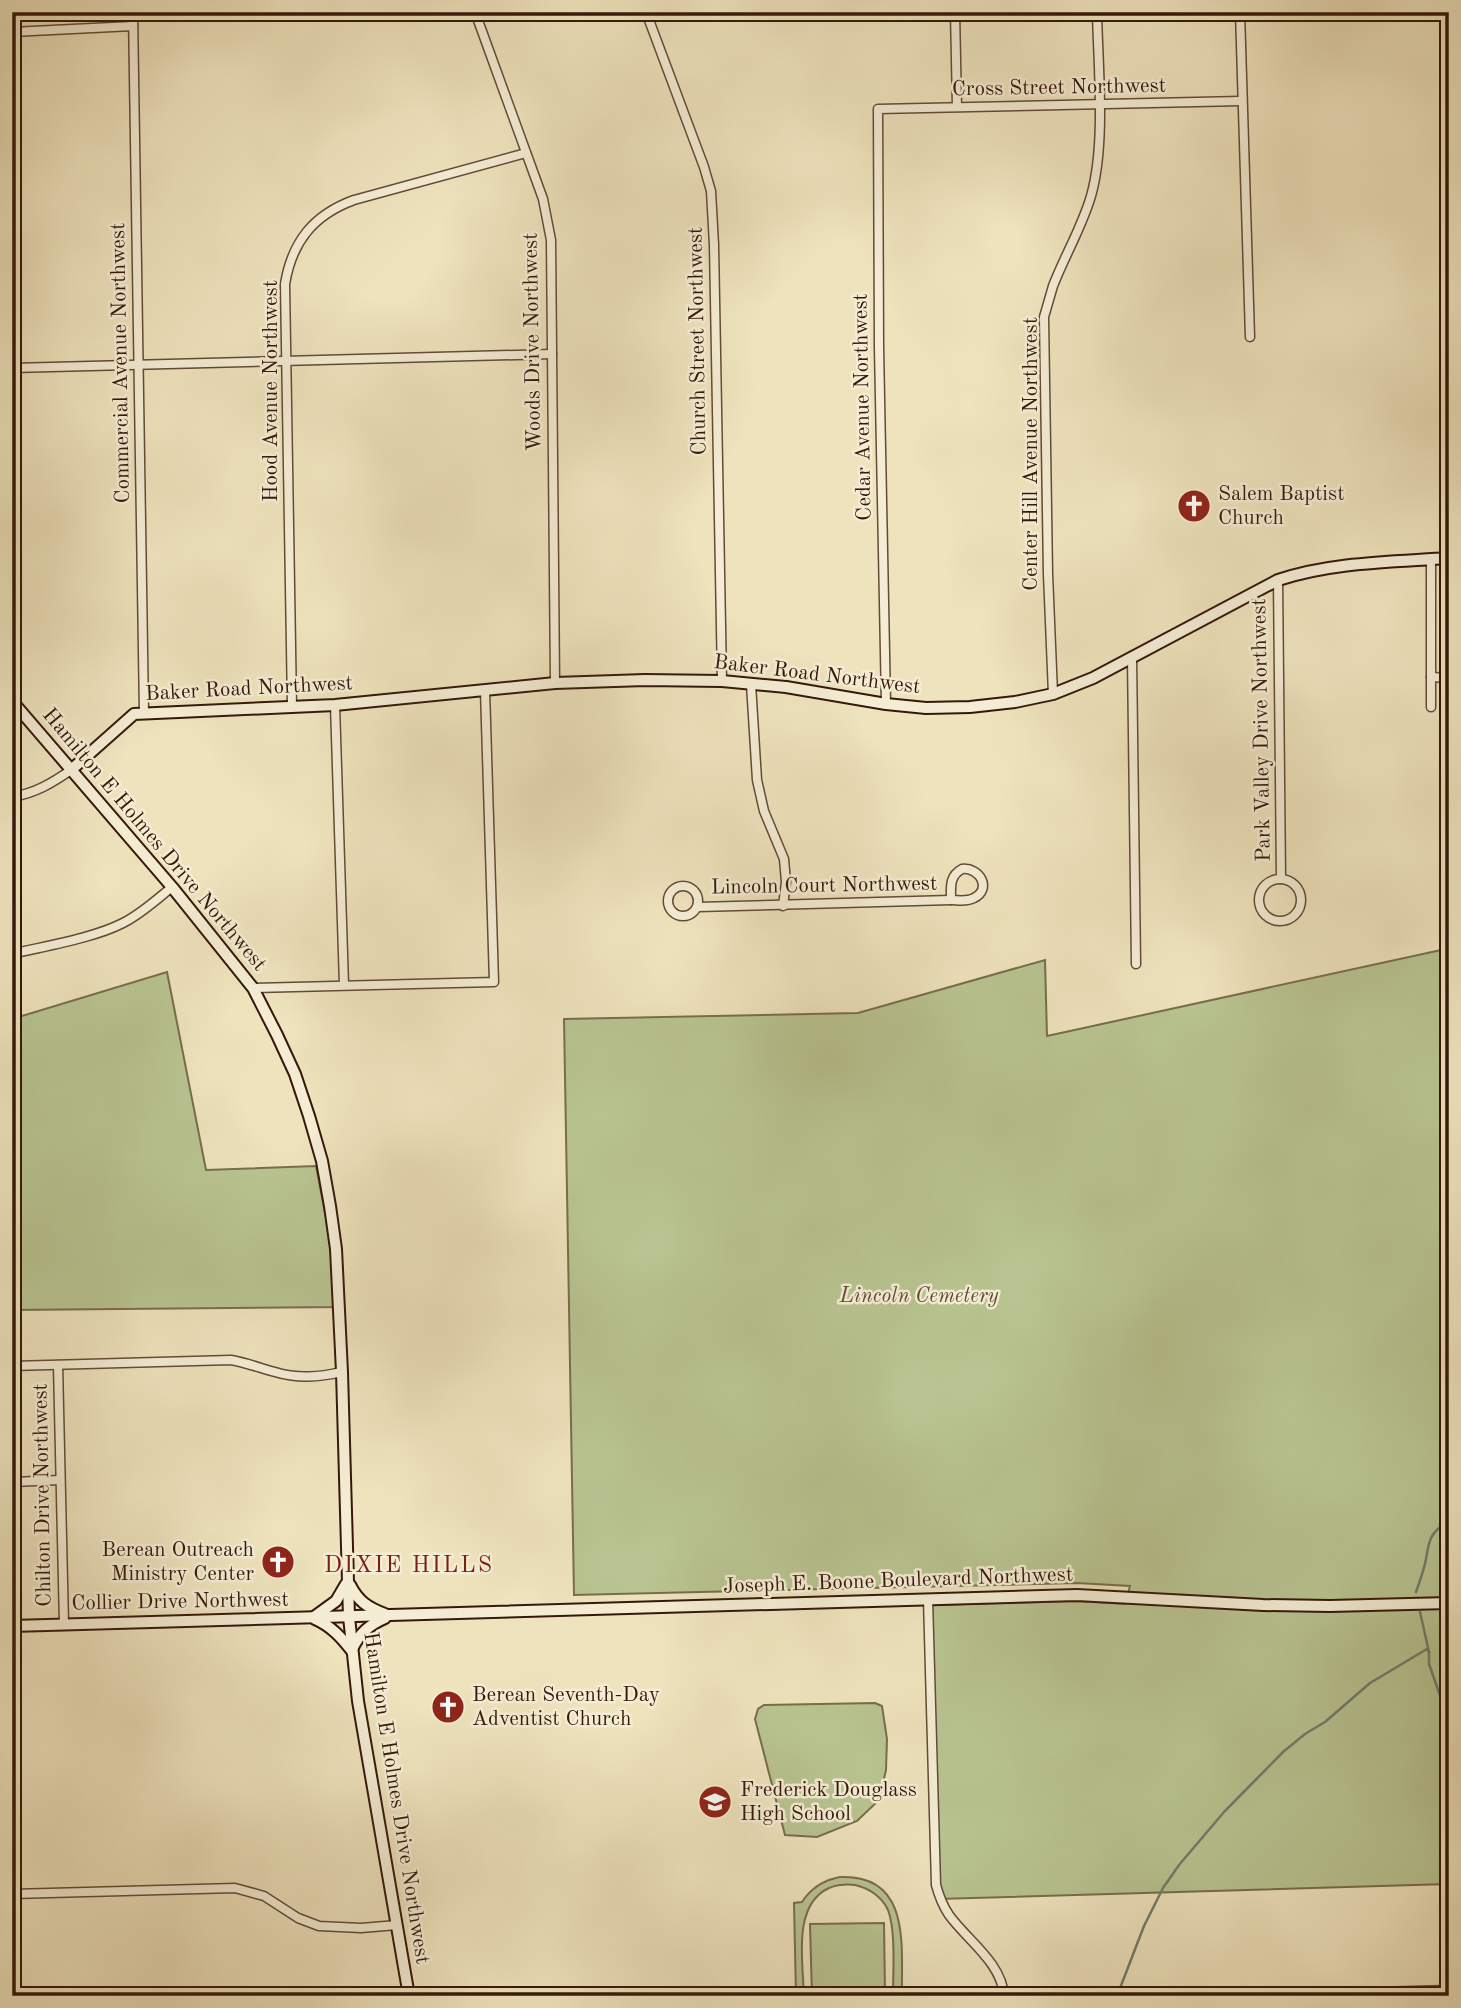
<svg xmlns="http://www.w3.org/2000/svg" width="1461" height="2008" font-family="'Old Standard TT',serif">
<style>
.green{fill:#b8c491;stroke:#766e4d;stroke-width:2}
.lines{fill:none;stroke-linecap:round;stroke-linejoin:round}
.stream{stroke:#717c6d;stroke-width:2.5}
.street-casing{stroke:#634b36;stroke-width:11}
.secondary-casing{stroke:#351809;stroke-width:14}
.street{stroke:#f4edd4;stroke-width:8}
.secondary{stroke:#f4edd4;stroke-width:10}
.labels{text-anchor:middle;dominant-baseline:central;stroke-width:5;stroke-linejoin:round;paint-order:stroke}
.street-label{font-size:21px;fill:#351809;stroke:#f4edd4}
.poi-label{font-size:21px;fill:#351809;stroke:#f4edd4;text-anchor:start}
.park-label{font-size:21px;font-style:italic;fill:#5c4c32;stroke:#f4edd4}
.neighbourhood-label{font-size:23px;letter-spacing:2px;fill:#7a1f14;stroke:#f4edd4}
</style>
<rect width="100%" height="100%" fill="#eee3bd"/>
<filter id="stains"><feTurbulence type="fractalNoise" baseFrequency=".00286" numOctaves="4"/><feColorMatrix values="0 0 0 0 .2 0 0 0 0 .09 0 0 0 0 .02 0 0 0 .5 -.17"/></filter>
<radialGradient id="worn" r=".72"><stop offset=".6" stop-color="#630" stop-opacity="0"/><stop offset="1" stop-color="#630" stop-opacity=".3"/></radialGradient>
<g class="green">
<path d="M 1441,950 L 1449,950 L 1449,1884 L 938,1899 L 931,1605 L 1077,1601 L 1125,1604 L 1130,1586 L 1077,1583 L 574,1595 L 564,1019 L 858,1013 L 1045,960 L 1047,1036 Z"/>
<path d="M 167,972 L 206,1170 L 316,1166 L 343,1307 L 12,1310 L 12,1019 Z"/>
<path d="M 875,1703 L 882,1706 L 887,1739 L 886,1770 L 879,1800 L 857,1821 L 817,1837 L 785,1835 L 755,1719 L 758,1709 L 764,1705 Z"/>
<path d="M 840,1877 C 912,1874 901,1947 902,1996 L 893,1996 C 893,1972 896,1931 888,1910 C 882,1897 869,1888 855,1885 C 846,1884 837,1885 829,1888 C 792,1905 803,1962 804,1996 L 796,1996 L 794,1903 L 802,1902 C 811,1888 824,1880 840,1877 Z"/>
<path d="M 884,1923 L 885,1996 L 812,1996 L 810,1924 Z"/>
</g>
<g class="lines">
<g class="stream">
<path d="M 1416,1592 C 1420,1581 1424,1570 1426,1559 C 1429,1542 1429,1535 1444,1524"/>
<path d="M 1420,1612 L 1429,1652 L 1429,1664 L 1449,1721"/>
<path d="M 1117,1996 L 1144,1926 L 1163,1888 L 1179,1865 L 1224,1812 L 1283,1752 L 1305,1734 L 1325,1722 L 1370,1683 L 1427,1649 L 1429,1652"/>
</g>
<defs>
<g id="street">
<path d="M 133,12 L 144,714"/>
<path d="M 475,12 L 543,199 L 551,240 L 555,683"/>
<path d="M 646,12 L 704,167 L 711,191 L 714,245 L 722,681"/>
<path d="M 955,12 L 957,107"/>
<path d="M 1240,12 L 1250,337"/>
<path d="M 12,32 L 133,26"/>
<path d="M 12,368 L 552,354"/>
<path d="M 1278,580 L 1281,879"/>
<path d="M 1132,657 L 1136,964"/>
<path d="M 1431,677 L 1449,678"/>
<path d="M 751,684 L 757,780 L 764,811 L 784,859 L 786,882 L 783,906"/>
<path d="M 1053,694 L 1048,574 L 1044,317 C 1047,307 1050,296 1053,286 C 1065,255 1082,227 1091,196 C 1106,144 1098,67 1097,12"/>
<path d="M 886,704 L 879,347 L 878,109 L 1241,101"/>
<path d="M 335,705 L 344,985"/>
<path d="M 292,707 L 285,284 C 292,242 313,215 354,200 L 526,153"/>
<path d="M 1431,707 L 1431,560"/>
<path d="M 12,797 C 36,793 52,783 71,770"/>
<path d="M 962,869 C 980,867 992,889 974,898 C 967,902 958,900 951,900 C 951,887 949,876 962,869 Z"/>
<circle cx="1280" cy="900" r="21"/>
<circle cx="683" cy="901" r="15"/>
<path d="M 698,907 L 951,900"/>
<path d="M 12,954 C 45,946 94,938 123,923 C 141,914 156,900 172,887"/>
<path d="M 253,988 L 494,982 L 485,690"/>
<path d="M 58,1365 L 64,1625"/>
<path d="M 12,1366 L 231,1360 C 247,1363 260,1368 275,1372 C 298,1379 319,1377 342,1372"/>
<path d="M 12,1482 L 60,1480"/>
<path d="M 928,1599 L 936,1885 C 939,1896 943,1906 949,1915 C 968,1941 1002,1963 1004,1996"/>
<path d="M 12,1894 L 235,1888 L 264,1896 L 298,1918 L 319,1926 L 361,1928 L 397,1925"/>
<path d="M 1230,1996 L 1449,1990"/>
</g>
<g id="secondary">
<path d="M 12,701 L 172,887 L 253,988 L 277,1035 L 295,1074 L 309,1116 L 322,1161 L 330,1206 L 336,1249 L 342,1372 L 349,1617 L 358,1701 L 409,1996"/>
<path d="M 71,770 L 134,714 L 335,705 L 555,683 L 645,680 L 722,681 L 786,687 L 886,704 L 926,708 L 970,707 L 1015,702 L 1053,694 L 1093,678 L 1278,580 C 1332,562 1392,562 1449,558"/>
<path d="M 350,1585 C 358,1601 368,1608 385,1614"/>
<path d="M 314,1617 L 336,1601 L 346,1584"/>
<path d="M 315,1619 C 331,1626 341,1637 352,1651"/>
<path d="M 12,1626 L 1077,1595 L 1263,1605 L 1330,1606 L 1449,1603"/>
<path d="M 352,1649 C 360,1633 369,1625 385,1618"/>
</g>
</defs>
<use href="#street" class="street-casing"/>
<use href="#secondary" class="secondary-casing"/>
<use href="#street" class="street"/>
<use href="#secondary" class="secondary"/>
</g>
<defs>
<symbol id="church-disc" viewBox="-11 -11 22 22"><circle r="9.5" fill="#8f2418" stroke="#f4edd4"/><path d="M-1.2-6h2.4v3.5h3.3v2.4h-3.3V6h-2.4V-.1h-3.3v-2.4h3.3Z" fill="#fff"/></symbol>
<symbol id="school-disc" viewBox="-11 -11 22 22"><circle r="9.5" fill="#8f2418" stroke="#f4edd4"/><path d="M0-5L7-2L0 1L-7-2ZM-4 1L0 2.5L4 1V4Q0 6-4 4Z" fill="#fff"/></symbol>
</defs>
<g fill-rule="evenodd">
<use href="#church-disc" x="1175" y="487" width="38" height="38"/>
<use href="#church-disc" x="259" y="1543" width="38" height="38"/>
<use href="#church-disc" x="429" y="1688" width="38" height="38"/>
<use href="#school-disc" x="696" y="1783" width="38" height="38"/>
</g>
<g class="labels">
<g class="street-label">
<text transform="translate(1059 88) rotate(-1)">Cross Street Northwest</text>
<text transform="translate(698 341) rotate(-91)">Church Street Northwest</text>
<text transform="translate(533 342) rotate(-91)">Woods Drive Northwest</text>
<text transform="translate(121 363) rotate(-91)">Commercial Avenue Northwest</text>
<text transform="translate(271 391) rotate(-90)">Hood Avenue Northwest</text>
<text transform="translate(863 407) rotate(-91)">Cedar Avenue Northwest</text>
<text transform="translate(1031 454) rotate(-90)">Center Hill Avenue Northwest</text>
<text transform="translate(817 675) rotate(7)">Baker Road Northwest</text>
<text transform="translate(249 689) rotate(-3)">Baker Road Northwest</text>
<text transform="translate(1262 730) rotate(-91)">Park Valley Drive Northwest</text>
<text transform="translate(154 840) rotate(50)">Hamilton E Holmes Drive Northwest</text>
<text transform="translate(824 886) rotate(-1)">Lincoln Court Northwest</text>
<text transform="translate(43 1495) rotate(-91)">Chilton Drive Northwest</text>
<text transform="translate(898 1581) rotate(-2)">Joseph E. Boone Boulevard Northwest</text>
<text transform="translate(180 1602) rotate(-1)">Collier Drive Northwest</text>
<text transform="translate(396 1798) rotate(81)">Hamilton E Holmes Drive Northwest</text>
</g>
<g class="poi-label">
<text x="1218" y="494">Salem Baptist<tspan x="1218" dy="24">Church</tspan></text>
<text x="254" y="1550" text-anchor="end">Berean Outreach<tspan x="254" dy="24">Ministry Center</tspan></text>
<text x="472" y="1695">Berean Seventh-Day<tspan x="472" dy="24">Adventist Church</tspan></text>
<text x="740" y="1790">Frederick Douglass<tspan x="740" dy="24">High School</tspan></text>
</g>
<g class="park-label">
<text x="919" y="1296">Lincoln Cemetery</text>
</g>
<g class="neighbourhood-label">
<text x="409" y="1565">DIXIE HILLS</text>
</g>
</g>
<rect width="1461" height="2008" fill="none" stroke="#eee3bd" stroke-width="42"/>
<rect x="14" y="14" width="1433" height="1980" fill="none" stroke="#351809" stroke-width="3.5"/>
<rect x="21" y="21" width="1419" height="1966" fill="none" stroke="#351809" stroke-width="2"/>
<rect width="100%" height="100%" filter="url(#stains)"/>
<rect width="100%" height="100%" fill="url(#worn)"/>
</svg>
